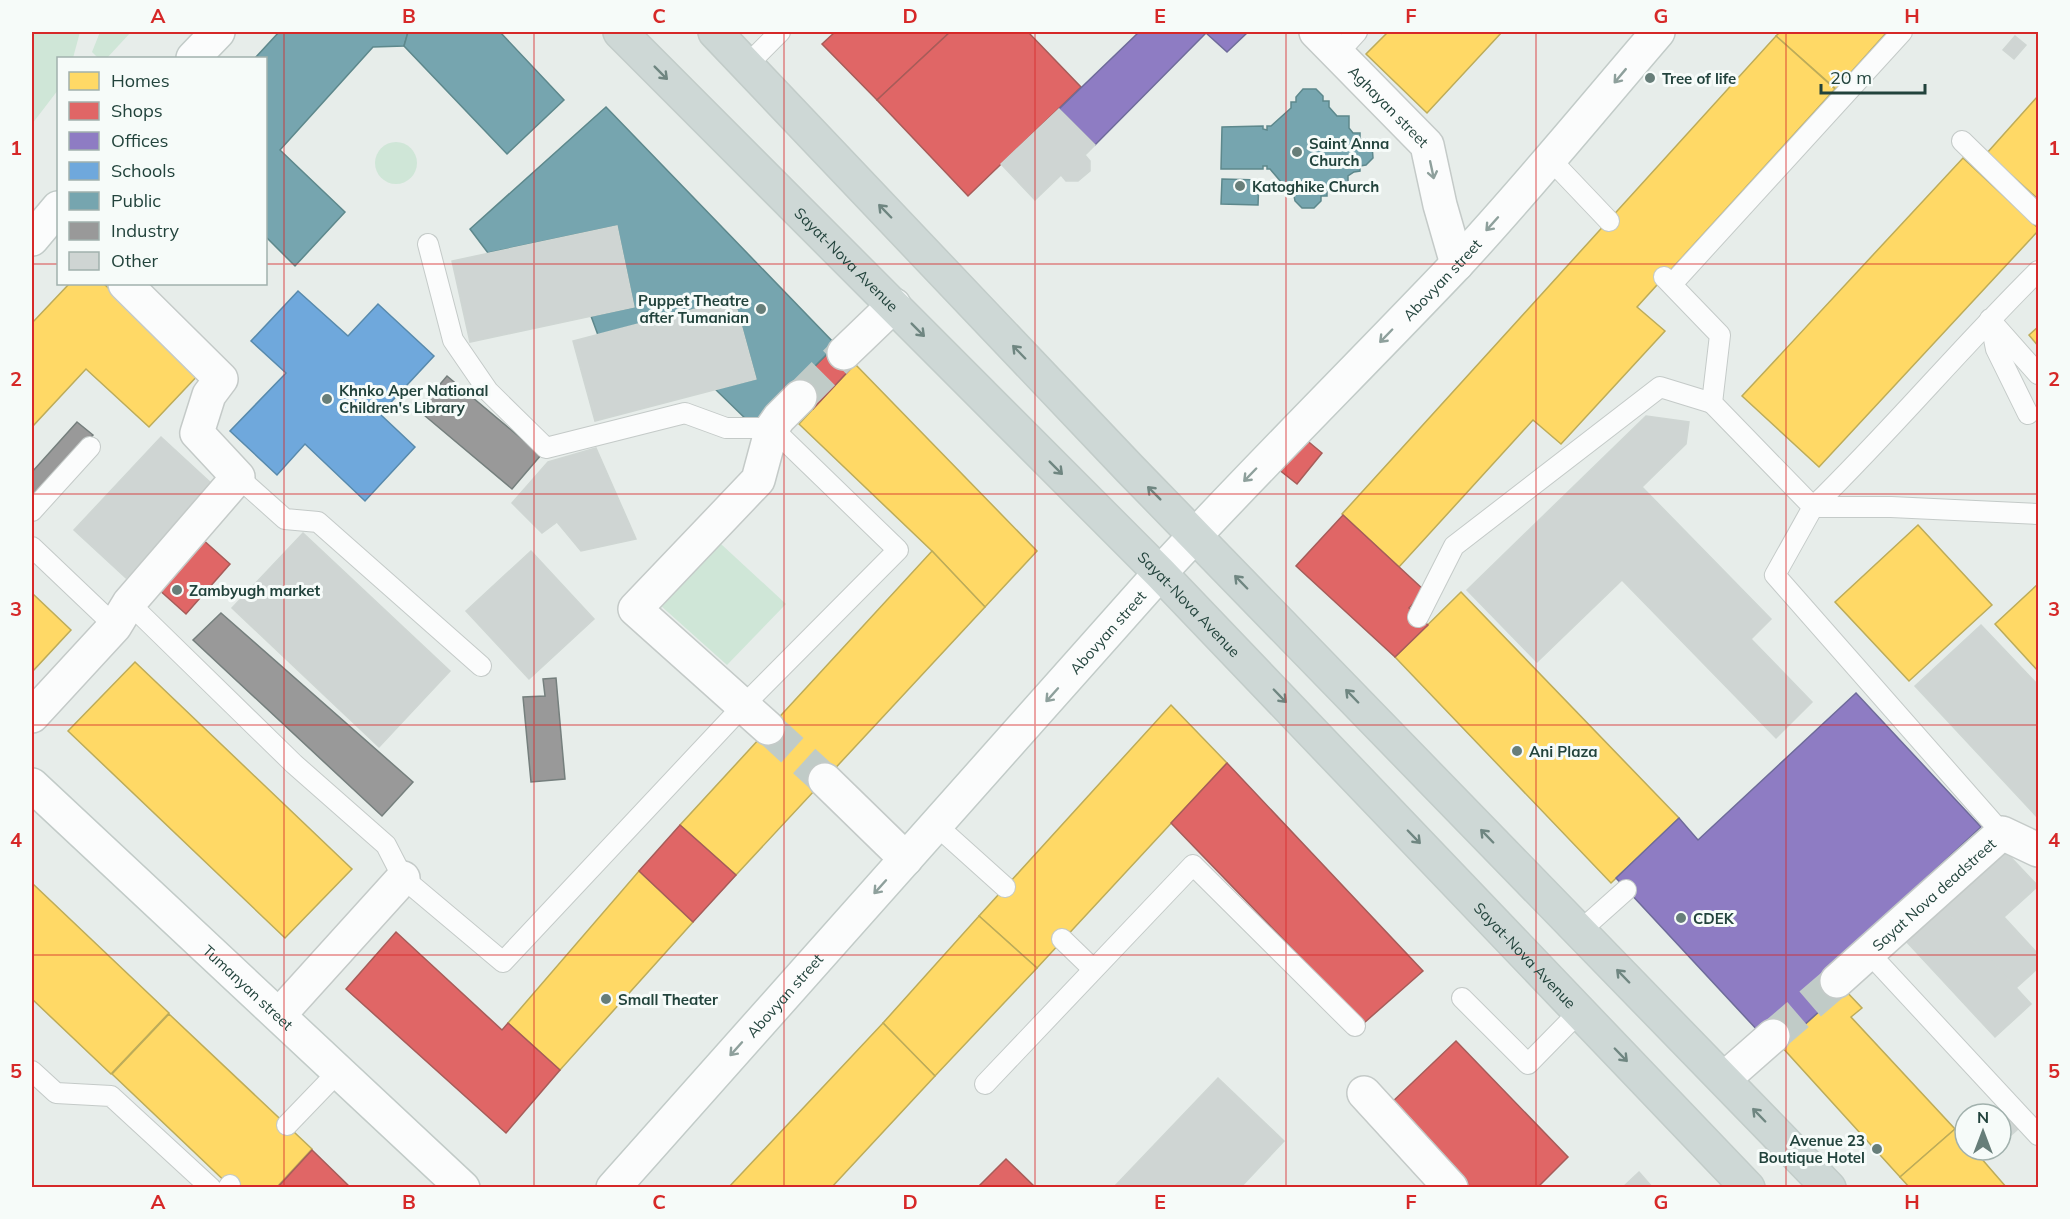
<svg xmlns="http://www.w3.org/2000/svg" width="2070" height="1219" font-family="Mulish,sans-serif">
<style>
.green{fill:#cfe6d7}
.homes{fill:#ffd966;stroke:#bdac59;stroke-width:1.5}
.shops{fill:#e06666;stroke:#a75c59;stroke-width:1.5}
.offices{fill:#8e7cc3;stroke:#6e6b9a;stroke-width:1.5}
.schools{fill:#6fa8dc;stroke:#588aac;stroke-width:1.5}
.public{fill:#76a5af;stroke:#5d888c;stroke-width:1.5}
.industry{fill:#999;stroke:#757f7d;stroke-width:1.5}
.building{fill:#cfd5d3;stroke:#cfd6d3;stroke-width:1.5}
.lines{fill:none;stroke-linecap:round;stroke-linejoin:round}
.street-tunnel{stroke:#c0cbc7;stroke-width:33;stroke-dasharray:33 16;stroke-linecap:butt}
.lane-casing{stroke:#c4cac8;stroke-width:22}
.street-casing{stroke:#c4cac8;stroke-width:36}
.secondary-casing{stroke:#c2cbc8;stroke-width:36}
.primary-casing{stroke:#c2ccc9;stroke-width:36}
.lane{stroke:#fbfcfc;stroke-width:20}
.street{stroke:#fbfcfc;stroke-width:33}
.secondary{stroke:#fbfcfc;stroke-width:33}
.primary{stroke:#ced8d6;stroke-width:33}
.oneway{stroke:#6f8681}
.oneway2{stroke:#8ea09c}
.grid{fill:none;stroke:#d62828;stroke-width:1.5;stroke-opacity:0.55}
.poi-dot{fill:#677e79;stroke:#f6fbf9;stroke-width:2}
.labels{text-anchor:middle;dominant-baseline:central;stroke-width:6;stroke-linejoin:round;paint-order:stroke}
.poi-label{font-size:15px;font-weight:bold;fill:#22433c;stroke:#f6fbf9;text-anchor:start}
.street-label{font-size:15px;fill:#22433c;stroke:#f6fbf9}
.neatline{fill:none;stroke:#d62828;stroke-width:2}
.grid-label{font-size:20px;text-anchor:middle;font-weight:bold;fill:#d62828}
</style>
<rect width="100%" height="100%" fill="#e7edea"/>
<g class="green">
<path d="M 32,32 L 80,32 L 73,58 L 58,58 L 58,90 L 32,124 Z"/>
<path d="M 100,32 L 131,32 L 107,58 L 98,58 L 92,52 Z"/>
<circle cx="396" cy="163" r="21"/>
<path d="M 721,544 L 786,604 L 727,665 L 660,605 Z"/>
</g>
<g class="homes">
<path d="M 1388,32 L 1502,32 L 1427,113 L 1366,54 Z"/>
<path d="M 1780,32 L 1887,32 L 1836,89 L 1776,36 Z"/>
<path d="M 1776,36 L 1835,89 L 1637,307 L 1665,331 L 1561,444 L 1533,420 L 1399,567 L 1342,514 Z"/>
<path d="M 2037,97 L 2038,99 L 2038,199 L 1987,153 Z"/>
<path d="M 1963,158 L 2038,228 L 2038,231 L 1819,467 L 1742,396 Z"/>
<path d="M 69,284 L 104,284 L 200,373 L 149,427 L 86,369 L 32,427 L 32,323 Z"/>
<path d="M 2038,327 L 2038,346 L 2029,335 Z"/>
<path d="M 855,364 L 1037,551 L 985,607 L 932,551 L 799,424 Z"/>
<path d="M 1918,525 L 1992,605 L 1909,681 L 1835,602 Z"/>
<path d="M 932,551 L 985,607 L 736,875 L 680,825 Z"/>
<path d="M 2038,584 L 2038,671 L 1995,624 Z"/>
<path d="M 1461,592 L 1679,818 L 1611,883 L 1395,657 Z"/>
<path d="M 32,593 L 71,630 L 32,672 Z"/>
<path d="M 135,662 L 352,869 L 285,938 L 68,731 Z"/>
<path d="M 1171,705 L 1227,763 L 1037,968 L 979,916 Z"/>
<path d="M 639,871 L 693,922 L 560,1070 L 508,1023 Z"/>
<path d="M 32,883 L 169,1013 L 111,1074 L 32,999 Z"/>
<path d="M 979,916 L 1037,968 L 935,1076 L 883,1023 Z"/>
<path d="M 1844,989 L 1862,1008 L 1851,1017 L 1955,1129 L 1900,1177 L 1781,1046 Z"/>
<path d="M 169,1014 L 312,1149 L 276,1188 L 232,1188 L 112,1074 Z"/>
<path d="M 883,1023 L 935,1076 L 831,1188 L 728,1188 Z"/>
<path d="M 1955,1129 L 1965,1140 L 1965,1150 L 1974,1150 L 2007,1188 L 1910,1188 L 1900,1177 Z"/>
</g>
<g class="shops">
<path d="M 835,32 L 950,32 L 877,100 L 822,44 Z"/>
<path d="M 950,32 L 1028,32 L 1081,87 L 968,196 L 877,100 Z"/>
<path d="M 836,345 L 855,364 L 813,409 L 792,389 Z"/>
<path d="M 1304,438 L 1322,453 L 1297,484 L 1278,469 Z"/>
<path d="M 1343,515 L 1425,591 L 1409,608 L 1428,625 L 1395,657 L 1296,566 Z"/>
<path d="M 201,538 L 230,564 L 186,614 L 157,588 Z"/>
<path d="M 1227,763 L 1423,971 L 1364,1023 L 1171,823 Z"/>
<path d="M 680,825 L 736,875 L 693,922 L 639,871 Z"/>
<path d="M 396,932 L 502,1030 L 508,1023 L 560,1070 L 506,1133 L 346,989 Z"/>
<path d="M 1456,1041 L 1568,1157 L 1537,1188 L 1466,1188 L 1388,1106 Z"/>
<path d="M 312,1150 L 351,1188 L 277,1188 Z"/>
<path d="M 1006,1159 L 1036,1188 L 977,1188 Z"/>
</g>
<g class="offices">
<path d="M 1139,32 L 1248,32 L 1227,52 L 1206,33 L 1095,145 L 1059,109 Z"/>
<path d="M 1856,693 L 1981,827 L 1827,970 L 1844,989 L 1781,1046 L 1759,1032 L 1616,878 L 1679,818 L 1698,840 Z"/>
</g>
<path class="schools" d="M 298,291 L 348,336 L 378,304 L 434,356 L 380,414 L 415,447 L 365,501 L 305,444 L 277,475 L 230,431 L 286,373 L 251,341 Z"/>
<g class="public">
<path d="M 279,32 L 408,32 L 404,46 L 373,47 L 280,150 L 345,212 L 295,266 L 266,237 L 266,58 L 255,58 Z"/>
<path d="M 408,32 L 500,32 L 564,100 L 507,154 L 404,46 Z"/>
<path d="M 1303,89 L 1316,89 L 1323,96 L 1323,101 L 1329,101 L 1329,107 L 1337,116 L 1349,116 L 1349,128 L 1353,133 L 1360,133 L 1360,139 L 1365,139 L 1372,145 L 1373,158 L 1366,165 L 1360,166 L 1360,171 L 1354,172 L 1348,176 L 1348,183 L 1336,183 L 1327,189 L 1327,196 L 1321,196 L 1321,201 L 1314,208 L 1302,208 L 1295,201 L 1294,196 L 1289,196 L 1288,190 L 1270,169 L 1267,169 L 1267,166 L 1263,166 L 1263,169 L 1221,169 L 1222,127 L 1263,126 L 1263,129 L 1267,130 L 1267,126 L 1271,126 L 1291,108 L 1291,102 L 1296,102 L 1296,97 Z"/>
<path d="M 606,107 L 836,345 L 754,427 L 715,389 L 756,379 L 734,299 L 598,335 L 591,316 L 634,307 L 617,226 L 488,253 L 470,229 Z"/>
<path d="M 1222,179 L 1259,180 L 1258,205 L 1221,204 Z"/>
</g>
<g class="industry">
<path d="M 447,376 L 541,455 L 512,489 L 418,410 Z"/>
<path d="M 77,422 L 93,435 L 32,499 L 32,472 Z"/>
<path d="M 221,613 L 413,782 L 382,816 L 193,640 Z"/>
<path d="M 556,678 L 565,779 L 531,782 L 523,697 L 545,696 L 543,679 Z"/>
</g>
<g class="building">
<path d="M 2015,36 L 2026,45 L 2014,59 L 2003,50 Z"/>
<path d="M 1059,109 L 1095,145 L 1085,155 L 1090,161 L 1090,171 L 1078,181 L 1066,181 L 1061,175 L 1035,200 L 1001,164 Z"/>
<path d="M 617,226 L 634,307 L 470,342 L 452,261 Z"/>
<path d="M 734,299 L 756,379 L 595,421 L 573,341 Z"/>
<path d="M 1646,416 L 1689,422 L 1686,444 L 1642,487 L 1771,619 L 1751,639 L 1812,702 L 1776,738 L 1622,580 L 1537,662 L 1467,590 Z"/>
<path d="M 161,437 L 212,484 L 126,578 L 74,530 Z"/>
<path d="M 596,448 L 636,539 L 581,551 L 557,522 L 542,533 L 512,503 L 548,462 Z"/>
<path d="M 303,533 L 450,671 L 379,747 L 232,608 Z"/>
<path d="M 531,551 L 594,619 L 529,679 L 466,611 Z"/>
<path d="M 1981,625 L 2038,685 L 2038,734 L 2035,737 L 2038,741 L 2038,818 L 1915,686 Z"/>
<path d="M 2003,849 L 2038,886 L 2004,917 L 2038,954 L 2038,968 L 2016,988 L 1941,906 Z"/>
<path d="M 1941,906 L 2031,1004 L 1995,1037 L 1905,940 Z"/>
<path d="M 1218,1078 L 1284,1141 L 1240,1188 L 1113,1188 Z"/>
<path d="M 2009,1120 L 2018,1129 L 2001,1144 L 2001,1127 Z"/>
<path d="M 1974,1150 L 1994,1150 L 1983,1160 Z"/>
<path d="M 1639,1172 L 1653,1188 L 1622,1188 Z"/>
</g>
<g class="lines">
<g class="street-tunnel">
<path d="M 800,397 L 844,353"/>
<path d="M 768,728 L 825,780"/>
<path d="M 1773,1036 L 1837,981"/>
</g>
<defs>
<g id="lane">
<path d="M 1338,53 L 1357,32"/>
<path d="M 747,65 L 780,32"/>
<path d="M 1962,141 L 2038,215"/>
<path d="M 1550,159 L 1609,221"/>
<path d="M 1664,277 L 1720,335 L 1712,403 L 1813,507 L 1775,575 L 2002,833"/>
<path d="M 1672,284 L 1902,32"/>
<path d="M 1990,319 L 1996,349 L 2028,414"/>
<path d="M 1990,320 L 2038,374"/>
<path d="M 238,477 L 285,519 L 318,522 L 481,666"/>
<path d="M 1813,507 C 1891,431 1961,347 2038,271"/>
<path d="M 1813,507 L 1891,507 L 2038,514"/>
<path d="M 32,511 L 90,447"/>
<path d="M 32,547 L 115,626"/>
<path d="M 129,603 L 294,764 L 386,845 L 403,878 L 503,962 L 743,706 L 898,550 L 772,428 L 726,428 L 685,413 L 546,448 L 488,391 L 453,340 L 428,244"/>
<path d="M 1418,617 L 1454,546 L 1660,387 L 1712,403"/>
<path d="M 936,825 L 1005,887"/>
<path d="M 1580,931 L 1626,890"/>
<path d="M 1062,939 L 1093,969"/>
<path d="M 1869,953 L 2038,1135"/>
<path d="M 1462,998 L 1528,1064 L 1580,1011"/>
<path d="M 32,1071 L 56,1093 L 111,1096 L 211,1188"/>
<path d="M 985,1084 L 1193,865 L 1355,1026"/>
<path d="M 287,1125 L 339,1071"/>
<path d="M 228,1188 L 230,1185"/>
</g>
<g id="street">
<path id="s1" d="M 1316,32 L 1427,145 L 1440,205 L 1457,264"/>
<path d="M 844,353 L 894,305"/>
<path d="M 32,716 L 115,626 L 129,603 L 238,477 L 197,433 L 209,395 L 221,379 L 125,284"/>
<path d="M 768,728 L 635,609 L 758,480 L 772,428 L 779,418 L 800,397"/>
<path d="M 825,780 L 906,859"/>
<path id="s2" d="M 1837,981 L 2002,833 L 2038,850"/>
<path d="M 279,1015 L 403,878"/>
<path d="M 1724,1079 L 1773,1036"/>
<path d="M 1364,1093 L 1451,1188"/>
</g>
<g id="secondary">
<path d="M 193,58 L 218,32"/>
<path d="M 32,239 L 58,208"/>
<path id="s3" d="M 32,785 L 463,1188"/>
<path id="s4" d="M 613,1188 L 1160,573 C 1257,468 1358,368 1456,265 C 1526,190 1591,110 1658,32"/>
</g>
<g id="primary">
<path id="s5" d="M 620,32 L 1160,573 L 1748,1188"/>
<path d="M 715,32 L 1130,469 L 1829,1188"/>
</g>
</defs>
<use href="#lane" class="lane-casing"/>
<use href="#street" class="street-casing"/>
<use href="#secondary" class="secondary-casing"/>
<use href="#primary" class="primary-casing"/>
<use href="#lane" class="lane"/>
<use href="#street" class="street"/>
<use href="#secondary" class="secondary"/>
<use href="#primary" class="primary"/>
</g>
<defs><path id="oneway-shaft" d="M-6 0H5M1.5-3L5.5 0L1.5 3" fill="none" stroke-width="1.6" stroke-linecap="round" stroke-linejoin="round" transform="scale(1.5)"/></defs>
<g class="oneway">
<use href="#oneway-shaft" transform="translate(661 73) rotate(45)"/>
<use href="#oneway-shaft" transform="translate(885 211) rotate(-134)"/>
<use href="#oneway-shaft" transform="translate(918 330) rotate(45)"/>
<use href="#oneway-shaft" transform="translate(1019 352) rotate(-134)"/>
<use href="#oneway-shaft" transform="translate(1056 468) rotate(45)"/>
<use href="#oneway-shaft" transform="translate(1154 493) rotate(-135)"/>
<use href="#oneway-shaft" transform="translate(1241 582) rotate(-134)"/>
<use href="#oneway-shaft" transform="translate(1280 696) rotate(46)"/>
<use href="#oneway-shaft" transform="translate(1352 696) rotate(-134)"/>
<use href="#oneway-shaft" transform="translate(1487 836) rotate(-134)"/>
<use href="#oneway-shaft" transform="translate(1414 837) rotate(46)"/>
<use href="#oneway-shaft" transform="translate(1623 976) rotate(-134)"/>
<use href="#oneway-shaft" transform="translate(1621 1055) rotate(46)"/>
<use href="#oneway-shaft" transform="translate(1759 1115) rotate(-134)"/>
</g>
<g class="oneway2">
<use href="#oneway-shaft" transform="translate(1620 76) rotate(130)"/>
<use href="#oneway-shaft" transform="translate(1432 170) rotate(78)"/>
<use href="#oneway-shaft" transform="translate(1492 224) rotate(132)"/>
<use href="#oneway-shaft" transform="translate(1386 336) rotate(134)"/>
<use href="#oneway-shaft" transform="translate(1250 475) rotate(134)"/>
<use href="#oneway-shaft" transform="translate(1052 695) rotate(132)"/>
<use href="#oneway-shaft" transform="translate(880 887) rotate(132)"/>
<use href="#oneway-shaft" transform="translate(736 1049) rotate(132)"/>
</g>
<path class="grid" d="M 284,32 L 284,1188M 534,32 L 534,1188M 784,32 L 784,1188M 1035,32 L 1035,1188M 1286,32 L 1286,1188M 1536,32 L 1536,1188M 1786,32 L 1786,1188M 32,264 L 58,264M 266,264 L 2038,264M 32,494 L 2038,494M 32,725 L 2038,725M 32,955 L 2038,955"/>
<g class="poi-dot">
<circle cx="1650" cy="78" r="6"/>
<circle cx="1297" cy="152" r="6"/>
<circle cx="1240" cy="186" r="6"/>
<circle cx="761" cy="309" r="6"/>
<circle cx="327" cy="399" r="6"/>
<circle cx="177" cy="590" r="6"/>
<circle cx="1517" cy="751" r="6"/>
<circle cx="1681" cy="918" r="6"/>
<circle cx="606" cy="999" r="6"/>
<circle cx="1877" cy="1149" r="6"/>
</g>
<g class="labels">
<g class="poi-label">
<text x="1662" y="78">Tree of life</text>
<text x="1309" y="143">Saint Anna<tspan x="1309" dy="17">Church</tspan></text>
<text x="1252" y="186">Katoghike Church</text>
<text x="749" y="300" text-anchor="end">Puppet Theatre<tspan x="749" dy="17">after Tumanian</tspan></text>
<text x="339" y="390">Khnko Aper National<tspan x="339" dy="17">Children's Library</tspan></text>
<text x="189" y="590">Zambyugh market</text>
<text x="1529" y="751">Ani Plaza</text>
<text x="1693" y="918">CDEK</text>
<text x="618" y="999">Small Theater</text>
<text x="1865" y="1140" text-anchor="end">Avenue 23<tspan x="1865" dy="17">Boutique Hotel</tspan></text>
</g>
<g class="street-label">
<text stroke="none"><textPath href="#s1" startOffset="104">Aghayan street</textPath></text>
<text stroke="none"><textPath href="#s5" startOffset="321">Sayat-Nova Avenue</textPath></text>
<text stroke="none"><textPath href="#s4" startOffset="1230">Abovyan street</textPath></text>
<text stroke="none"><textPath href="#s5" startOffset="807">Sayat-Nova Avenue</textPath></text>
<text stroke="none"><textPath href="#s4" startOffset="744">Abovyan street</textPath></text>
<text stroke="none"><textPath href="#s2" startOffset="130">Sayat Nova deadstreet</textPath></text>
<text stroke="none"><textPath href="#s5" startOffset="1293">Sayat-Nova Avenue</textPath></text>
<text stroke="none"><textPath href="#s3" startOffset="296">Tumanyan street</textPath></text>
<text stroke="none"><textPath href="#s4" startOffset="258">Abovyan street</textPath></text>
</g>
</g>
<rect width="2070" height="1219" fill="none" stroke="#f6fbf9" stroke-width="66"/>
<rect x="57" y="57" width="210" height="228" fill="#f6fbf9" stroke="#a1b1ad" stroke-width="1.5"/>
<rect x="69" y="72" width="30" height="18" fill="#ffd966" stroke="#a1b1ad" stroke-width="1.5"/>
<text x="111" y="87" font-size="18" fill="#22433c">Homes</text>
<rect x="69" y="102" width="30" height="18" fill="#e06666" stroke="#a1b1ad" stroke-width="1.5"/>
<text x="111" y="117" font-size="18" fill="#22433c">Shops</text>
<rect x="69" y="132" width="30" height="18" fill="#8e7cc3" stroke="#a1b1ad" stroke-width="1.5"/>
<text x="111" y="147" font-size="18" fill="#22433c">Offices</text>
<rect x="69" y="162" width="30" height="18" fill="#6fa8dc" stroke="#a1b1ad" stroke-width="1.5"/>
<text x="111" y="177" font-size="18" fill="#22433c">Schools</text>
<rect x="69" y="192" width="30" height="18" fill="#76a5af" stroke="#a1b1ad" stroke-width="1.5"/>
<text x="111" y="207" font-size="18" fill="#22433c">Public</text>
<rect x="69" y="222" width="30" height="18" fill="#999999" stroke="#a1b1ad" stroke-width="1.5"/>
<text x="111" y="237" font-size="18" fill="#22433c">Industry</text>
<rect x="69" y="252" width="30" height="18" fill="#cfd5d3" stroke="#a1b1ad" stroke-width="1.5"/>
<text x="111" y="267" font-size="18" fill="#22433c">Other</text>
<g transform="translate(1983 1132)"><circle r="28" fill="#f6fbf9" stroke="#a1b1ad" stroke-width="1.5"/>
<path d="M0-4.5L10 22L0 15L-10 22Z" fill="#677e79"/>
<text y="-9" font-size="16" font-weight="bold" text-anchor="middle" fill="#22433c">N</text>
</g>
<path d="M1821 84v9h104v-9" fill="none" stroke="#22433c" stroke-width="3"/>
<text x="1830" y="84" font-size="18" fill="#22433c" stroke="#f6fbf9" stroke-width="4.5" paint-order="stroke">20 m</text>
<rect x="33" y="33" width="2004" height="1153" class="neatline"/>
<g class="grid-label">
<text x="158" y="23">A</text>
<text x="409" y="23">B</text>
<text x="659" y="23">C</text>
<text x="910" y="23">D</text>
<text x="1160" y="23">E</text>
<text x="1411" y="23">F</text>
<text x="1661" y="23">G</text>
<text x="1912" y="23">H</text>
<text x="16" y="155">1</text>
<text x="2054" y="155">1</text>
<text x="16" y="386">2</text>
<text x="2054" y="386">2</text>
<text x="16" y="616">3</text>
<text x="2054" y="616">3</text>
<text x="16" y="847">4</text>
<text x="2054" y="847">4</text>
<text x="16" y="1078">5</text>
<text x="2054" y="1078">5</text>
<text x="158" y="1209">A</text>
<text x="409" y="1209">B</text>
<text x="659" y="1209">C</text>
<text x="910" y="1209">D</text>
<text x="1160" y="1209">E</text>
<text x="1411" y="1209">F</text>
<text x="1661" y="1209">G</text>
<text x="1912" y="1209">H</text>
</g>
</svg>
